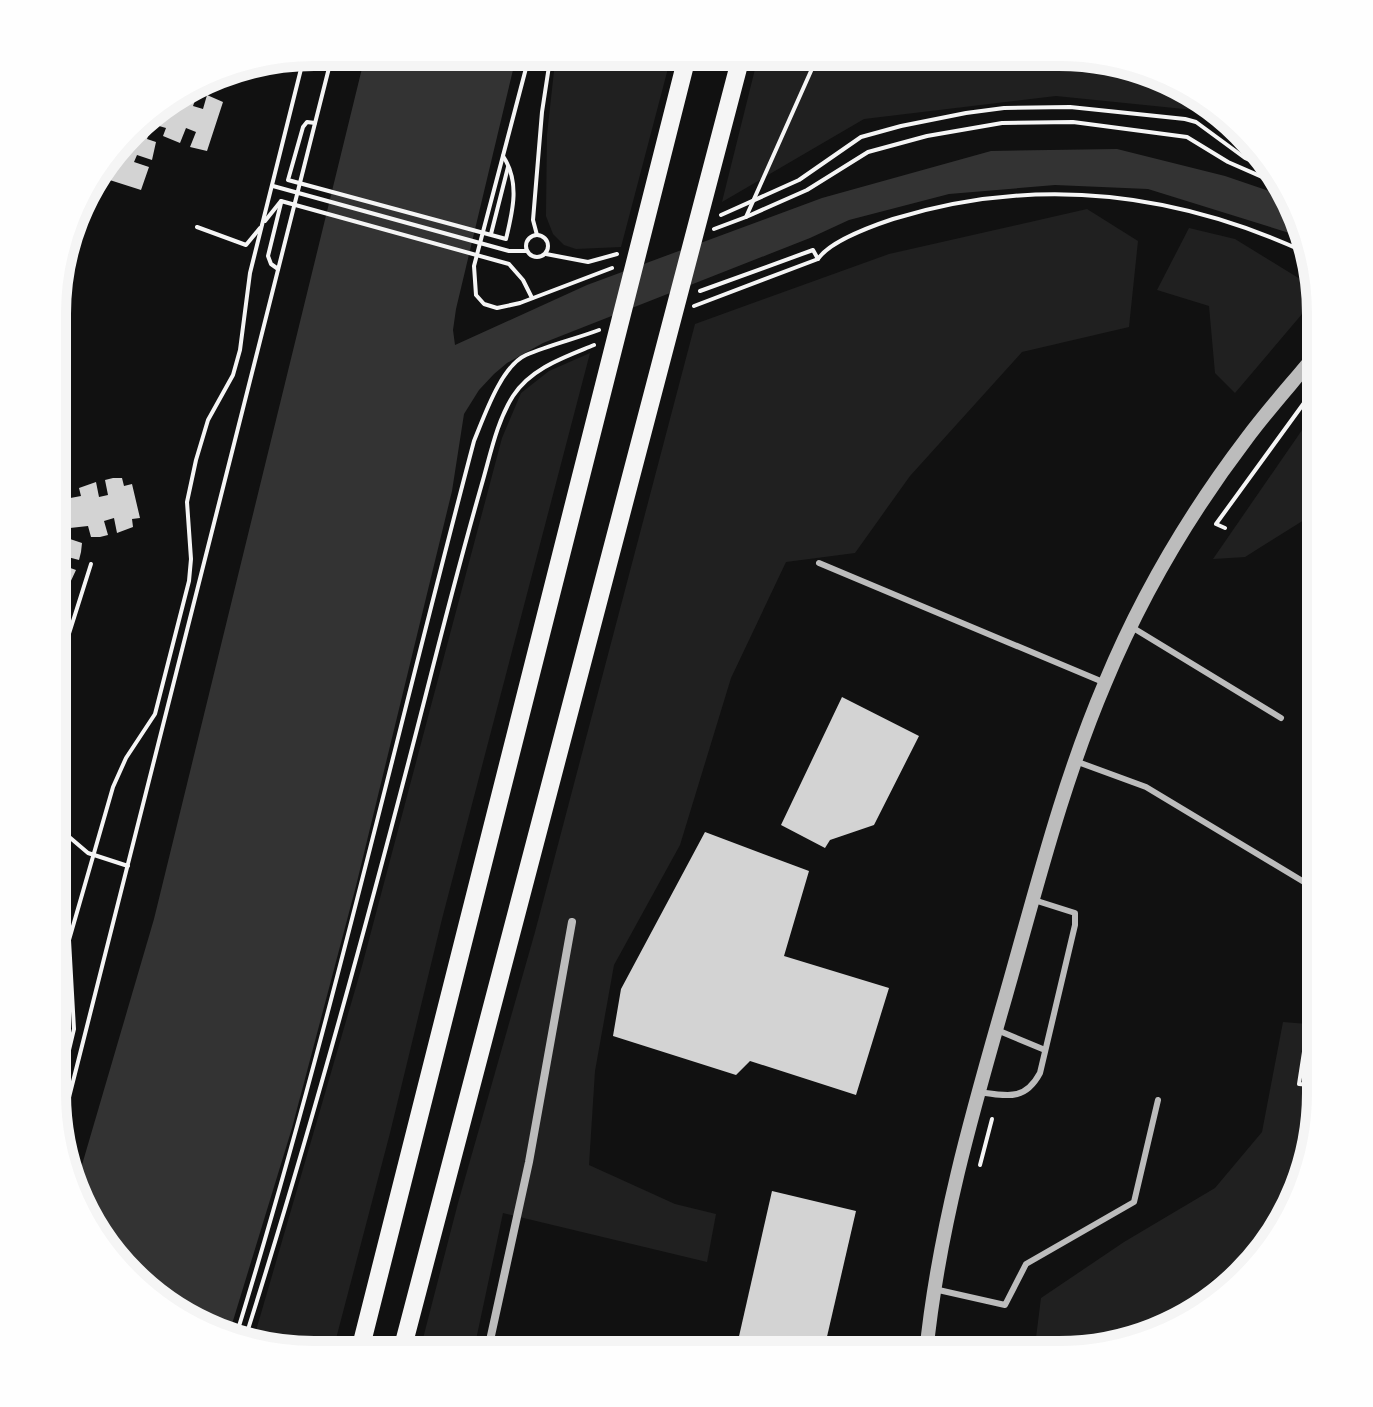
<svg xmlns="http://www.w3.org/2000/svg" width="1373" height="1407" font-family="'DejaVu Sans',sans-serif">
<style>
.green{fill:#202020}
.water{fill:#333}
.building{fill:#d3d3d3}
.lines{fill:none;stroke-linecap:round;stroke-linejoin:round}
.path{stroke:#f5f5f5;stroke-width:4}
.service{stroke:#bcbcbc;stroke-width:6}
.minor{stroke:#bcbcbc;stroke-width:8}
.tertiary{stroke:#bcbcbc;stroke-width:14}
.primary{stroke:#f5f5f5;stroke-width:18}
.rim{fill:none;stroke:#f5f5f5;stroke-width:10}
</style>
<rect width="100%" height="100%" fill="#111"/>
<g class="green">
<path d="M 556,53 L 672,53 L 621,247 L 576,249 L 564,245 L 553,234 L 546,216 L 547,135 Z"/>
<path d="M 759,53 L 1093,54 L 1190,87 L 1228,123 L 1194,110 L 1056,96 L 864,119 L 722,202 Z"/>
<path d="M 1087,209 L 1138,241 L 1129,327 L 1022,352 L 910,476 L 855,553 L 786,562 L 731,678 L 680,845 L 614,965 L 595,1071 L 589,1165 L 675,1204 L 716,1214 L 707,1262 L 503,1213 L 473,1354 L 419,1354 L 458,1203 L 535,932 L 695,324 L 889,254 Z"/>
<path d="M 1189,228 L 1235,239 L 1318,290 L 1319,294 L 1235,393 L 1215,373 L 1209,306 L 1157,290 Z"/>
<path d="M 590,353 L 442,919 L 390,1133 L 332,1354 L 298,1354 L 253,1341 L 362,966 L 502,438 L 521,393 L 549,371 Z"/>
<path d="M 1320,404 L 1320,510 L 1245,557 L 1213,559 Z"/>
<path d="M 1283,1022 L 1320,1025 L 1320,1109 L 1286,1224 L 1227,1287 L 1213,1279 L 1185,1317 L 1075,1354 L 1034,1354 L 1041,1298 L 1124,1242 L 1215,1188 L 1262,1132 Z"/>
</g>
<path class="water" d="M 366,52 L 517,53 L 456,309 L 453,330 L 455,345 L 587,285 L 822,198 L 991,151 L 1117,149 L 1225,176 L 1287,197 L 1299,236 L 1148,189 L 1055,185 L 949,194 L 849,220 L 810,238 L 543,343 L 507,363 L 494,374 L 479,390 L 464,414 L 452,491 L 356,886 L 292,1128 L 229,1334 L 184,1320 L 96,1239 L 77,1182 L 154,919 Z"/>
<g class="building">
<path d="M 189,89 L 198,92 L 193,106 L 203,109 L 207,95 L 223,102 L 207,151 L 190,147 L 196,132 L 186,128 L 180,143 L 163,136 L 166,128 L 159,126 L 149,133 L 147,139 L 156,142 L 152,160 L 137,155 L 134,162 L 149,167 L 141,190 L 94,175 L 112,156 L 142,117 Z"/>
<path d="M 113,478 L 122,478 L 124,486 L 132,484 L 140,518 L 132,519 L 133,527 L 117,533 L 114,518 L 104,521 L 108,535 L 100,537 L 91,537 L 88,526 L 70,528 L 67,538 L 82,543 L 81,552 L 79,560 L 64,556 L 62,565 L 76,570 L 69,585 L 62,583 L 57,599 L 64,601 L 64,610 L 62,618 L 55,616 L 56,494 L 63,492 L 65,499 L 81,496 L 79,488 L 96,482 L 99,497 L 108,495 L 105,480 Z"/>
<path d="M 842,697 L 919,736 L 874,825 L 830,840 L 825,848 L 781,825 Z"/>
<path d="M 705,832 L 809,871 L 784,956 L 889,988 L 856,1095 L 750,1061 L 736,1075 L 613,1036 L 621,989 Z"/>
<path d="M 772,1191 L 856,1211 L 823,1354 L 735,1354 Z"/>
</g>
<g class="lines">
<g class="path">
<path d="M 530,53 L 474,266 L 476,295 L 484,304 L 497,308 L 520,303 L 612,268"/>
<path d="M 315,123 L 307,122 L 303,127 L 288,180 L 506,239 C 513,210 520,182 503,156"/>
<path d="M 273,186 L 509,251 L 527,251"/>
<path d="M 281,201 L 509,264 L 523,280 L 532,298"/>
<path d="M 721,215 L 799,180 L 861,137 L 901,126 L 966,113 L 1004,108 L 1070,107 L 1185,119 L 1196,122 L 1245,158 L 1278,173"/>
<path d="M 746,217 L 807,190 L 868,152 L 927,136 L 1002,123 L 1073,122 L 1187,137 L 1228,162 L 1283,186"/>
<path d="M 265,221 L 281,201"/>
<path d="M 197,227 L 246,245 L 260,228"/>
<path d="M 714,229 L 746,217 L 819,53"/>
<path d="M 491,234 L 508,167"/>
<circle cx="537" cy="246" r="11"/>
<path d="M 537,235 L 533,220 L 542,112 L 551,53"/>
<path d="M 546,254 L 588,262 L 617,254"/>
<path d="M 278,269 L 271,264 L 268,256 L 281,203"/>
<path d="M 700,291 L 813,250 L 818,259 C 830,241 872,226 893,219 C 1033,176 1172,191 1305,252"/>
<path d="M 694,306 L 818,259"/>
<path d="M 1225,528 L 1216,524 L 1320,381"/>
<path d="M 55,678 L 91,564"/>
<path d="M 54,824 L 88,853 L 128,866"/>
<path d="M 1312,953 L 1315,981 L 1299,1084 L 1320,1086"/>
<path d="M 54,1113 L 74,1029 L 69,940 L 113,787 L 126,758 L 155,714 L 189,581 L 191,559 L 187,502 L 196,460 L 208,420 L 233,375 L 240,350 L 250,273 L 305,53"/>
<path d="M 60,1133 L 333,52"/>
<path d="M 980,1165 L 992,1119"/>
<path d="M 236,1336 C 327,1041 395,740 474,441 C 484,417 501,366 526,355 C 549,345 575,339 599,330"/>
<path d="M 245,1339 C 312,1127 370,913 425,698 C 443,627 461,557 481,487 C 490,457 496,423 513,396 C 531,368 565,357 594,345"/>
</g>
<g class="service">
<path d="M 819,563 L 1103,682"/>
<path d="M 1130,626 L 1281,718"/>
<path d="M 1075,761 L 1146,787 L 1309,885 L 1311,940"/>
<path d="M 997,1030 L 1045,1050"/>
<path d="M 979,1092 C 1008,1096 1025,1101 1040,1073 L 1075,925 L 1075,913 L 1034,900"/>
<path d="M 934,1289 L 1005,1305 L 1026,1264 L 1134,1202 L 1158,1100"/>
</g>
<path class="minor" d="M 487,1354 L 529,1162 L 572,922"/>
<path class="tertiary" d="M 926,1354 C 938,1232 972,1113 1006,995 C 1036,890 1062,784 1105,683 C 1141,596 1190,513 1247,438 C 1270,407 1296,379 1320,349"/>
<g class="primary">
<path d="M 359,1354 L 688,53"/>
<path d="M 401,1354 L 742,53"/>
</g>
</g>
<path d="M0 0H1373V1407H0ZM314 66H1059A248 248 0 0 1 1307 314V1093A248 248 0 0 1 1059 1341H314A248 248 0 0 1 66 1093V314A248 248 0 0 1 314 66Z" fill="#fefefe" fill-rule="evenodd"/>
<path class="rim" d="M314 66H1059A248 248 0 0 1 1307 314V1093A248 248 0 0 1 1059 1341H314A248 248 0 0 1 66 1093V314A248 248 0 0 1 314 66Z"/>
</svg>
